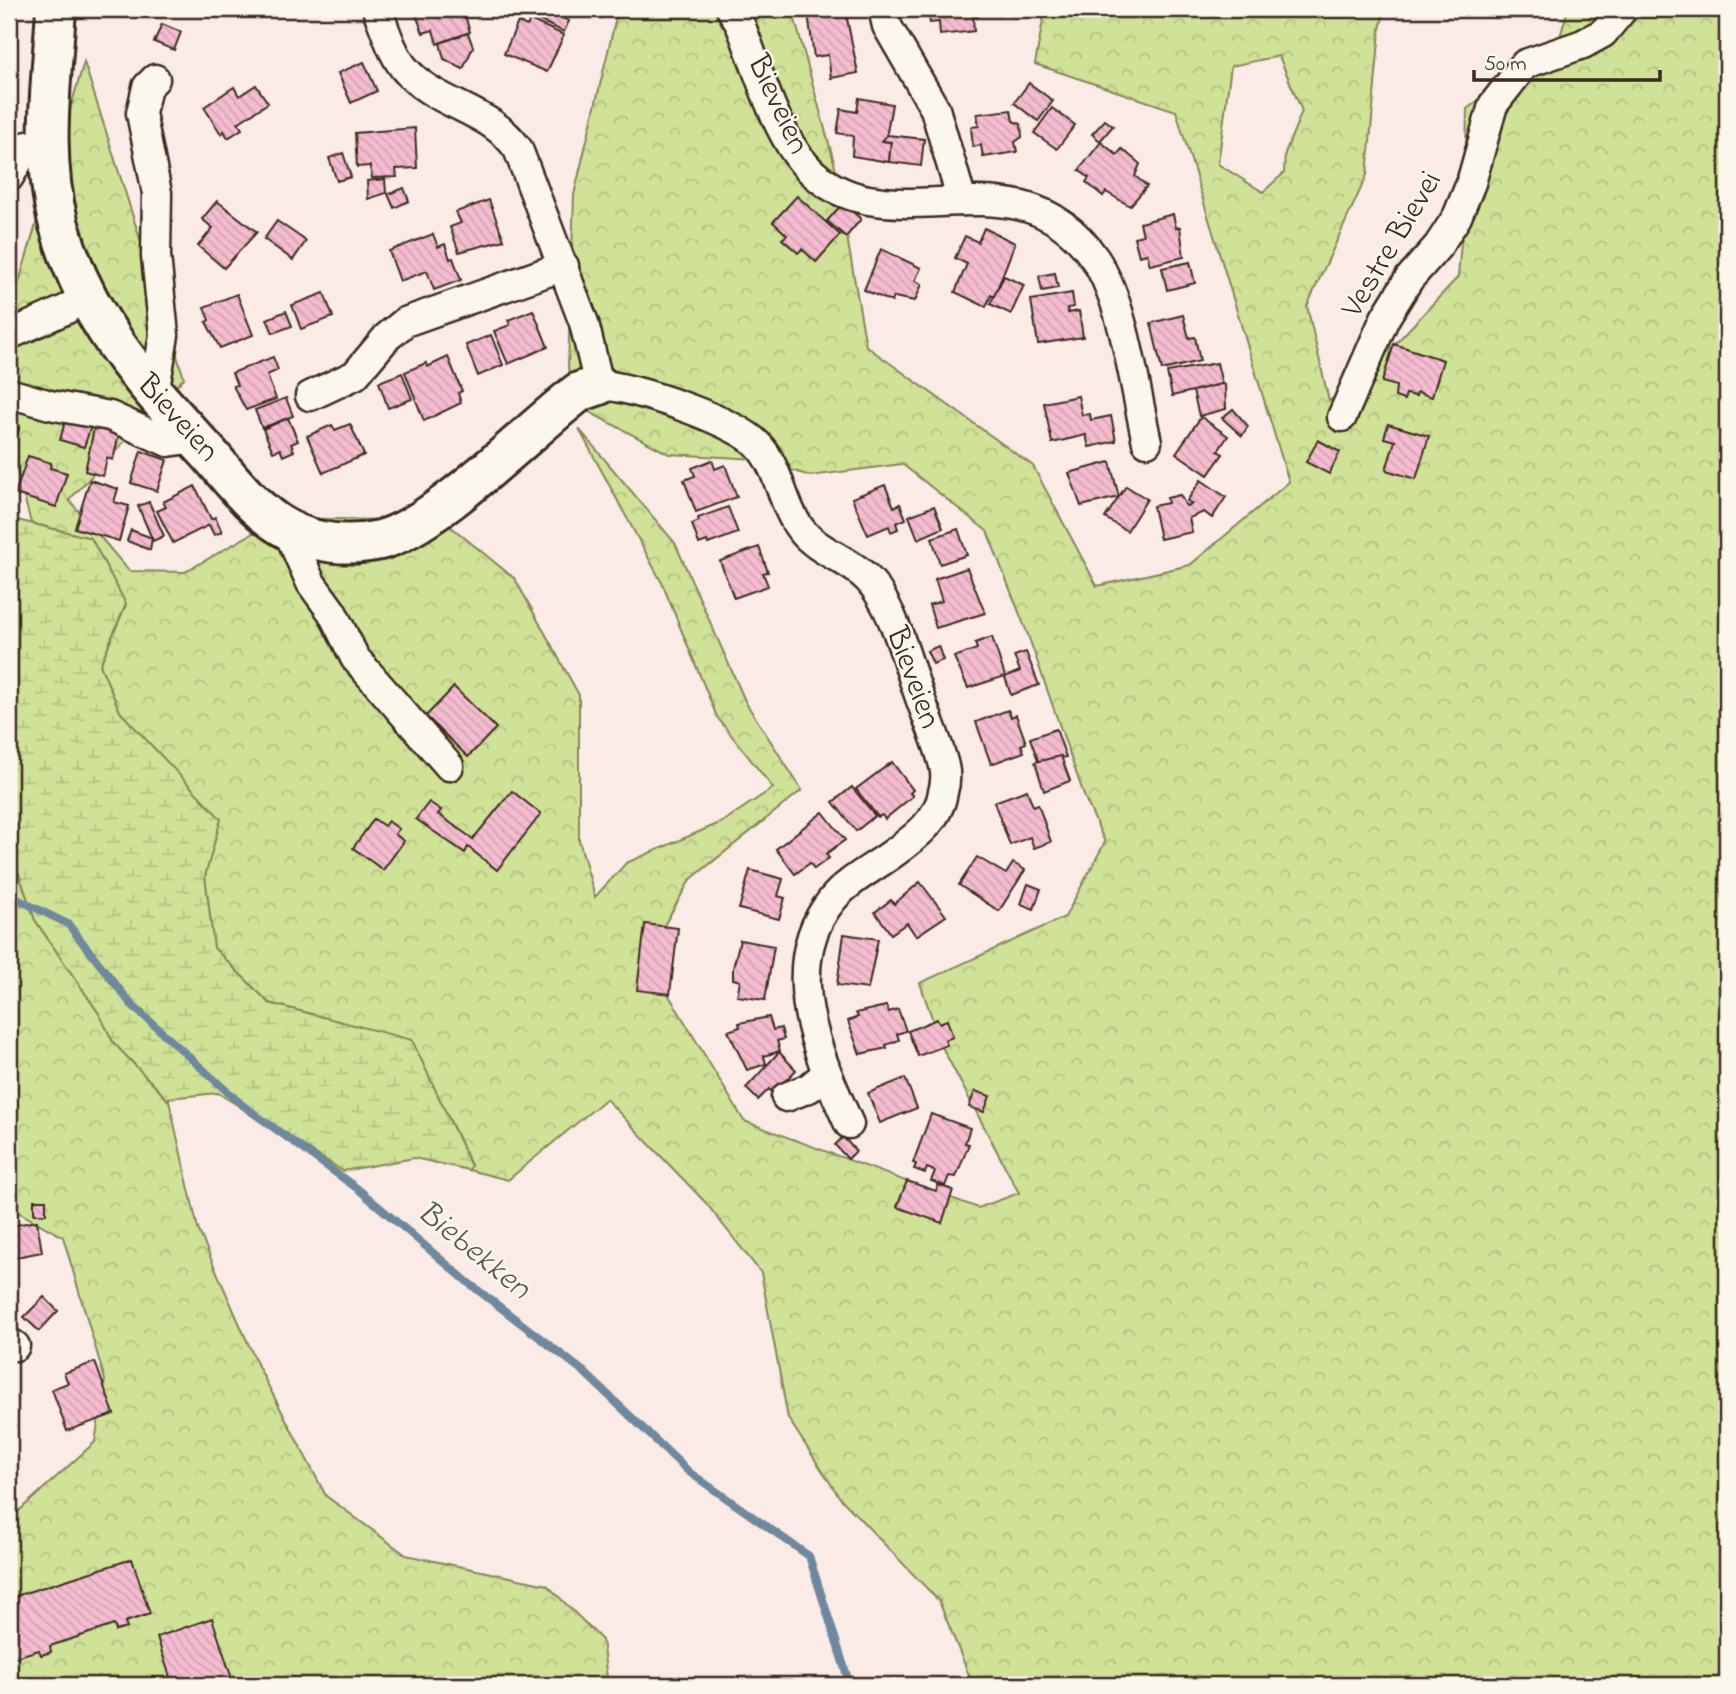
<svg xmlns="http://www.w3.org/2000/svg" width="1736" height="1694" font-family="'Indie Flower',sans-serif">
<style>
.forest{fill:url(#forest-crowns);stroke:#85865a;stroke-width:2;fill-rule:evenodd}
.wetland{fill:url(#wetland-marsh);stroke:#85865a;stroke-width:2}
.lines{fill:none;stroke-linecap:round;stroke-linejoin:round}
.stream{stroke:#70889d;stroke-width:8}
.building{fill:url(#building-back-hatch);stroke:#3b2a1e;stroke-width:2}
.street-casing{stroke:#3b2a1e;stroke-width:33}
.secondary-casing{stroke:#3b2a1e;stroke-width:44}
.street{stroke:#fbf7ec;stroke-width:28}
.secondary{stroke:#fbf7ec;stroke-width:38}
.labels{text-anchor:middle;dominant-baseline:central;stroke-width:5;stroke-linejoin:round;paint-order:stroke}
.street-label{font-size:32px;fill:#3b2a1e;stroke:#fbf7ec}
.water-label{font-size:33px;font-style:italic;fill:#56595d;stroke:#fbf7ec}
</style>
<defs>
<pattern id="forest-crowns" width="20" height="18" patternUnits="userSpaceOnUse" patternTransform="scale(1.75)"><rect width="20" height="18" fill="#cfe297"/><path d="M2 6a3 3 0 1 1 6 0M12 15a3 3 0 1 1 6 0" fill="none" stroke="#b3c282"/></pattern>
<pattern id="wetland-marsh" width="20" height="14" patternUnits="userSpaceOnUse" patternTransform="scale(1.75)"><rect width="20" height="14" fill="#cfe297"/><path d="M1 5h8M5 5V1M11 12h8M15 12V8" fill="none" stroke="#b3c282"/></pattern>
<pattern id="building-back-hatch" width="6" height="6" patternUnits="userSpaceOnUse" patternTransform="scale(1.75)"><rect width="6" height="6" fill="#f5bcd1"/><path d="M-1 5l2 2M0 0l6 6M5-1l2 2" fill="none" stroke="#d3a2b3"/></pattern>
</defs>
<rect width="100%" height="100%" fill="#faebe7"/>
<filter id="ink" filterUnits="userSpaceOnUse"><feTurbulence type="fractalNoise" baseFrequency=".0143" numOctaves="2"/><feDisplacementMap in="SourceGraphic" scale="14" xChannelSelector="R" yChannelSelector="G"/><feConvolveMatrix kernelMatrix="1 2 1 2 8 2 1 2 1" color-interpolation-filters="sRGB"/></filter>
<g filter="url(#ink)">
<g class="forest">
<path d="M 618,9 L 792,9 L 834,162 L 866,346 L 1033,466 L 1097,586 L 1190,565 L 1289,482 L 1176,111 L 1035,64 L 1045,9 L 1385,9 L 1380,29 L 1367,175 L 1307,306 L 1329,401 L 1369,372 L 1458,277 L 1465,196 L 1467,109 L 1560,37 L 1568,9 L 1727,9 L 1727,1685 L 973,1685 L 939,1601 L 840,1498 L 788,1418 L 761,1273 L 705,1202 L 606,1099 L 508,1180 L 469,1170 L 471,1165 L 412,1041 L 269,1003 L 214,948 L 205,876 L 220,819 L 120,712 L 100,665 L 126,604 L 91,538 L 31,523 L 15,463 L 11,309 L 84,62 L 184,378 L 69,500 L 129,571 L 185,572 L 279,518 L 444,521 L 515,579 L 579,695 L 579,840 L 595,897 L 626,863 L 722,822 L 773,788 L 717,717 L 662,583 L 579,429 L 675,543 L 746,703 L 802,790 L 690,880 L 646,957 L 744,1121 L 978,1208 L 1019,1193 L 942,1047 L 920,983 L 1065,917 L 1105,842 L 1085,798 L 1028,635 L 987,531 L 902,464 L 810,476 L 757,459 L 669,454 L 576,405 L 568,367 L 574,195 ZM 1279,56 L 1302,111 L 1285,153 L 1284,173 L 1263,192 L 1218,164 L 1231,66 Z"/>
<path d="M 9,845 L 35,920 L 100,1015 L 113,1042 L 169,1101 L 198,1229 L 258,1366 L 326,1496 L 406,1555 L 547,1585 L 602,1640 L 608,1685 L 9,1685 L 9,1520 L 95,1442 L 105,1380 L 63,1237 L 9,1207 Z"/>
</g>
<path class="wetland" d="M 9,518 L 91,538 L 126,604 L 100,665 L 120,712 L 221,819 L 205,876 L 214,948 L 269,1003 L 412,1040 L 471,1166 L 469,1170 L 414,1158 L 343,1171 L 218,1093 L 169,1098 L 169,1101 L 113,1042 L 100,1015 L 35,920 L 9,845 Z"/>
<g class="lines">
<path class="stream" d="M 9,895 L 68,924 L 131,1004 L 241,1104 L 358,1189 L 470,1284 L 583,1371 L 689,1472 L 809,1556 L 850,1685"/>
</g>
<g class="building">
<path d="M 147,9 L 185,9 L 186,13 L 147,14 Z"/>
<path d="M 424,9 L 463,9 L 470,32 L 437,44 L 433,30 L 423,33 L 415,12 Z"/>
<path d="M 544,9 L 569,21 L 564,32 L 538,20 Z"/>
<path d="M 579,9 L 606,9 L 602,18 Z"/>
<path d="M 845,9 L 858,73 L 831,78 L 828,55 L 814,57 L 808,13 Z"/>
<path d="M 928,9 L 977,9 L 978,17 L 973,17 L 974,31 L 940,35 L 939,22 L 930,23 Z"/>
<path d="M 530,20 L 564,35 L 547,72 L 504,54 L 518,22 L 527,26 Z"/>
<path d="M 162,24 L 181,32 L 174,50 L 154,42 Z"/>
<path d="M 468,33 L 473,47 L 463,69 L 444,59 L 440,43 Z"/>
<path d="M 364,62 L 377,91 L 351,103 L 338,73 Z"/>
<path d="M 1029,83 L 1053,101 L 1038,121 L 1014,103 Z"/>
<path d="M 256,85 L 268,103 L 238,123 L 242,129 L 228,138 L 224,131 L 221,134 L 204,107 L 234,87 L 239,96 Z"/>
<path d="M 859,98 L 892,104 L 886,138 L 882,141 L 891,142 L 889,162 L 852,156 L 853,136 L 837,133 L 841,109 L 857,112 Z"/>
<path d="M 1052,108 L 1075,125 L 1057,149 L 1034,133 Z"/>
<path d="M 1011,110 L 1013,121 L 1021,124 L 1022,137 L 1015,142 L 1017,152 L 983,157 L 981,145 L 973,147 L 971,127 L 979,126 L 977,114 Z"/>
<path d="M 1105,120 L 1113,126 L 1100,141 L 1092,134 Z"/>
<path d="M 415,128 L 417,168 L 396,169 L 397,177 L 372,178 L 370,166 L 357,167 L 355,133 Z"/>
<path d="M 887,135 L 924,139 L 921,166 L 889,162 L 891,142 L 882,141 Z"/>
<path d="M 1101,142 L 1117,155 L 1122,149 L 1140,164 L 1135,176 L 1147,186 L 1130,206 L 1106,192 L 1103,196 L 1086,182 L 1089,178 L 1079,170 Z"/>
<path d="M 343,153 L 351,177 L 337,181 L 329,158 Z"/>
<path d="M 385,179 L 386,193 L 368,199 L 367,181 Z"/>
<path d="M 404,188 L 409,201 L 394,208 L 388,194 Z"/>
<path d="M 797,196 L 840,235 L 816,262 L 802,249 L 798,253 L 782,239 L 787,235 L 773,222 Z"/>
<path d="M 489,200 L 504,240 L 459,252 L 450,227 L 461,223 L 456,212 Z"/>
<path d="M 217,201 L 257,232 L 224,268 L 198,246 L 213,228 L 202,219 Z"/>
<path d="M 843,203 L 861,219 L 846,237 L 827,221 Z"/>
<path d="M 1173,214 L 1176,228 L 1180,227 L 1184,257 L 1150,265 L 1147,254 L 1139,256 L 1134,237 L 1143,235 L 1140,223 Z"/>
<path d="M 277,221 L 306,241 L 293,260 L 264,239 Z"/>
<path d="M 984,228 L 1015,243 L 994,297 L 991,295 L 986,307 L 955,292 L 967,264 L 955,258 L 965,236 L 978,242 Z"/>
<path d="M 433,234 L 438,247 L 445,244 L 450,259 L 453,258 L 461,280 L 434,290 L 427,271 L 400,281 L 389,251 Z"/>
<path d="M 881,249 L 921,268 L 915,281 L 922,284 L 915,301 L 894,297 L 892,302 L 864,290 Z"/>
<path d="M 1190,262 L 1195,283 L 1167,290 L 1162,268 Z"/>
<path d="M 1055,273 L 1058,288 L 1042,291 L 1039,276 Z"/>
<path d="M 1004,276 L 1024,285 L 1011,314 L 990,304 Z"/>
<path d="M 324,293 L 333,317 L 301,329 L 292,305 Z"/>
<path d="M 1072,293 L 1074,307 L 1067,308 L 1068,313 L 1079,311 L 1083,337 L 1038,344 L 1031,300 Z"/>
<path d="M 237,294 L 253,335 L 220,348 L 206,322 L 209,320 L 204,307 Z"/>
<path d="M 533,310 L 548,347 L 508,364 L 494,331 L 510,325 L 508,320 Z"/>
<path d="M 286,311 L 292,326 L 273,333 L 267,319 Z"/>
<path d="M 1183,315 L 1189,338 L 1195,337 L 1200,361 L 1162,370 L 1151,323 Z"/>
<path d="M 491,335 L 503,365 L 478,376 L 466,345 Z"/>
<path d="M 1394,344 L 1443,360 L 1432,397 L 1417,392 L 1416,396 L 1406,394 L 1404,400 L 1395,397 L 1396,386 L 1382,382 Z"/>
<path d="M 273,357 L 278,370 L 267,375 L 276,399 L 246,410 L 233,386 L 237,385 L 232,373 Z"/>
<path d="M 448,357 L 462,391 L 458,393 L 461,403 L 424,421 L 405,372 L 426,363 L 427,367 Z"/>
<path d="M 1217,363 L 1222,384 L 1172,396 L 1167,372 Z"/>
<path d="M 402,373 L 412,399 L 388,408 L 379,382 Z"/>
<path d="M 1221,384 L 1225,385 L 1226,409 L 1199,416 L 1193,391 Z"/>
<path d="M 1078,396 L 1082,415 L 1090,414 L 1091,420 L 1111,416 L 1116,441 L 1089,447 L 1086,435 L 1052,443 L 1044,403 Z"/>
<path d="M 286,398 L 293,416 L 262,428 L 255,410 Z"/>
<path d="M 1233,409 L 1248,426 L 1242,436 L 1222,418 Z"/>
<path d="M 1201,417 L 1228,436 L 1218,451 L 1223,454 L 1208,475 L 1176,453 Z"/>
<path d="M 66,418 L 91,426 L 84,447 L 60,440 Z"/>
<path d="M 288,418 L 298,441 L 291,444 L 294,451 L 283,456 L 280,449 L 273,452 L 263,429 Z"/>
<path d="M 9,423 L 20,426 L 11,453 L 9,452 Z"/>
<path d="M 95,424 L 120,430 L 113,460 L 107,458 L 103,476 L 85,471 Z"/>
<path d="M 350,424 L 364,455 L 323,473 L 307,436 L 332,425 L 335,430 Z"/>
<path d="M 1388,424 L 1429,436 L 1416,479 L 1386,470 L 1395,441 L 1384,438 Z"/>
<path d="M 1318,440 L 1340,452 L 1329,474 L 1306,462 Z"/>
<path d="M 141,451 L 167,460 L 157,491 L 131,483 Z"/>
<path d="M 28,456 L 51,463 L 50,468 L 67,473 L 56,507 L 15,494 Z"/>
<path d="M 712,460 L 715,469 L 725,465 L 737,497 L 696,512 L 684,480 L 695,476 L 692,468 Z"/>
<path d="M 1110,462 L 1119,497 L 1081,506 L 1069,473 Z"/>
<path d="M 90,480 L 118,489 L 114,502 L 129,506 L 119,541 L 75,528 Z"/>
<path d="M 1201,480 L 1226,497 L 1212,518 L 1204,512 L 1189,518 L 1192,532 L 1160,539 L 1153,506 L 1168,503 L 1167,498 L 1180,495 L 1186,506 L 1192,504 L 1187,501 Z"/>
<path d="M 885,485 L 894,507 L 900,504 L 906,519 L 896,523 L 898,529 L 891,532 L 889,526 L 868,535 L 852,498 Z"/>
<path d="M 195,486 L 211,519 L 215,517 L 222,532 L 214,535 L 209,525 L 173,543 L 157,511 L 166,507 L 163,502 Z"/>
<path d="M 1126,486 L 1147,499 L 1127,531 L 1105,518 Z"/>
<path d="M 149,502 L 164,536 L 153,541 L 138,506 Z"/>
<path d="M 934,506 L 943,528 L 918,539 L 909,516 Z"/>
<path d="M 728,507 L 738,533 L 708,544 L 707,541 L 699,544 L 692,524 L 699,521 L 698,518 Z"/>
<path d="M 958,529 L 967,555 L 940,564 L 932,538 Z"/>
<path d="M 131,530 L 152,538 L 150,550 L 127,541 Z"/>
<path d="M 759,547 L 768,572 L 763,573 L 768,586 L 734,598 L 720,561 Z"/>
<path d="M 967,568 L 985,613 L 936,628 L 929,605 L 942,601 L 935,579 Z"/>
<path d="M 992,637 L 1005,676 L 968,688 L 954,657 L 977,649 L 975,643 Z"/>
<path d="M 938,646 L 943,660 L 933,664 L 927,651 Z"/>
<path d="M 1026,652 L 1039,685 L 1011,695 L 1005,677 L 1020,671 L 1014,656 Z"/>
<path d="M 454,687 L 496,728 L 468,757 L 426,716 Z"/>
<path d="M 1008,710 L 1011,717 L 1016,715 L 1026,743 L 1021,745 L 1024,752 L 991,764 L 976,722 Z"/>
<path d="M 1056,729 L 1066,757 L 1039,763 L 1030,738 Z"/>
<path d="M 1061,756 L 1070,781 L 1044,791 L 1035,762 Z"/>
<path d="M 892,762 L 913,790 L 910,793 L 913,796 L 885,819 L 882,815 L 878,817 L 856,789 Z"/>
<path d="M 852,787 L 875,816 L 856,831 L 833,802 Z"/>
<path d="M 1027,790 L 1033,806 L 1038,804 L 1051,842 L 1034,848 L 1030,837 L 1010,845 L 994,802 Z"/>
<path d="M 512,791 L 541,814 L 497,870 L 468,847 L 465,853 L 416,819 L 429,802 L 441,810 L 438,814 L 473,839 Z"/>
<path d="M 823,812 L 845,840 L 826,854 L 829,858 L 814,869 L 810,863 L 795,874 L 776,849 Z"/>
<path d="M 374,819 L 384,826 L 388,821 L 399,829 L 395,834 L 404,841 L 383,870 L 353,848 Z"/>
<path d="M 977,857 L 1006,874 L 1013,863 L 1025,870 L 999,911 L 959,885 Z"/>
<path d="M 750,870 L 783,879 L 778,896 L 785,898 L 779,919 L 739,909 Z"/>
<path d="M 920,882 L 946,916 L 916,936 L 907,923 L 891,934 L 875,912 L 891,900 L 894,904 Z"/>
<path d="M 1028,884 L 1041,889 L 1034,909 L 1021,904 Z"/>
<path d="M 645,924 L 678,928 L 670,994 L 637,990 Z"/>
<path d="M 844,934 L 878,939 L 868,989 L 837,985 Z"/>
<path d="M 740,940 L 774,946 L 765,1000 L 737,996 L 740,981 L 733,979 L 733,968 Z"/>
<path d="M 886,1006 L 889,1012 L 898,1009 L 906,1031 L 897,1034 L 899,1040 L 886,1045 L 887,1048 L 860,1054 L 848,1021 L 858,1017 L 856,1013 Z"/>
<path d="M 769,1017 L 773,1030 L 781,1028 L 784,1039 L 777,1041 L 780,1051 L 764,1056 L 766,1064 L 747,1070 L 728,1031 L 740,1027 L 739,1023 Z"/>
<path d="M 937,1019 L 939,1023 L 947,1020 L 953,1037 L 945,1040 L 947,1045 L 918,1056 L 908,1031 Z"/>
<path d="M 779,1052 L 796,1070 L 773,1093 L 769,1089 L 758,1100 L 746,1088 Z"/>
<path d="M 905,1078 L 917,1108 L 880,1123 L 868,1093 Z"/>
<path d="M 975,1091 L 990,1096 L 984,1112 L 969,1107 Z"/>
<path d="M 931,1114 L 970,1128 L 965,1143 L 969,1144 L 956,1177 L 949,1176 L 945,1186 L 931,1181 L 935,1171 L 927,1168 L 925,1173 L 914,1169 L 916,1164 L 913,1163 Z"/>
<path d="M 843,1137 L 856,1151 L 848,1159 L 835,1145 Z"/>
<path d="M 907,1181 L 936,1191 L 938,1185 L 953,1190 L 942,1223 L 897,1207 Z"/>
<rect x="34" y="1200" width="12" height="14"/>
<path d="M 37,1221 L 42,1252 L 11,1258 L 12,1265 L 9,1266 L 9,1226 Z"/>
<path d="M 44,1297 L 58,1311 L 39,1331 L 24,1317 Z"/>
<path d="M 95,1362 L 114,1414 L 67,1431 L 52,1389 L 68,1383 L 64,1373 Z"/>
<path d="M 132,1559 L 150,1614 L 125,1622 L 127,1628 L 116,1631 L 114,1625 L 50,1646 L 51,1652 L 41,1655 L 39,1650 L 9,1659 L 9,1598 Z"/>
<path d="M 212,1618 L 234,1685 L 167,1685 L 165,1679 L 170,1677 L 157,1637 Z"/>
</g>
<g class="lines">
<defs>
<g id="street">
<path d="M 377,9 C 385,29 391,51 404,68 C 435,106 490,108 518,149 L 584,323 L 599,385 C 630,385 734,421 756,443 C 780,466 781,505 802,531 C 821,555 858,561 876,589 C 896,618 906,658 918,692 C 926,716 938,741 944,766 C 946,774 945,785 943,792 C 939,819 916,837 895,852 C 875,867 847,881 832,900 C 778,966 819,1058 849,1124"/>
<path d="M 731,9 L 740,24 C 758,68 775,133 807,167 C 886,252 1016,143 1095,259 C 1124,302 1135,389 1147,442"/>
<path d="M 883,9 L 887,26 L 935,109 L 962,201"/>
<path d="M 9,177 L 27,146 L 48,143"/>
<path d="M 9,335 L 67,309 L 84,296"/>
<path d="M 9,393 L 50,405 L 110,416 L 168,442 L 193,438"/>
<path d="M 154,395 L 164,335 L 156,256 L 157,193 L 141,113 L 147,87 L 155,79"/>
<path d="M 310,396 L 355,375 L 387,337 L 405,322 L 564,266"/>
<path d="M 1342,417 L 1385,318 L 1409,279 L 1438,246 L 1457,217 L 1471,183 L 1493,105 L 1525,64 L 1583,44 L 1603,33 L 1623,9"/>
<path d="M 287,529 L 311,583 L 332,612 L 355,658 L 449,766"/>
<path d="M 786,1097 L 809,1088 L 826,1074"/>
<path d="M 9,1342 L 15,1346"/>
</g>
<path id="secondary" d="M 56,9 C 52,80 40,155 59,225 C 86,323 144,383 211,456 C 233,482 257,513 287,529 C 315,544 349,547 380,540 C 435,527 530,429 579,392 L 599,385"/>
</defs>
<use href="#street" class="street-casing"/>
<use href="#secondary" class="secondary-casing"/>
<use href="#street" class="street"/>
<use href="#secondary" class="secondary"/>
</g>
</g>
<g class="labels">
<g class="street-label">
<text transform="translate(777 105) rotate(65)">Bieveien</text>
<text transform="translate(1393 245) rotate(-59)">Vestre Bievei</text>
<text transform="translate(177 419) rotate(48)">Bieveien</text>
<text transform="translate(912 678) rotate(70)">Bieveien</text>
</g>
<g class="water-label">
<text transform="translate(473 1251) rotate(39)">Biebekken</text>
</g>
</g>
<rect width="1736" height="1694" fill="none" stroke="#fbf7ec" stroke-width="35"/>
<rect x="18" y="18" width="1701" height="1659" fill="none" stroke="#3b2a1e" stroke-width="2.5" filter="url(#ink)"/>
<path d="M1474 70v10h186v-10" fill="none" stroke="#3b2a1e" stroke-width="3.5"/>
<text x="1484" y="70" font-size="21" fill="#3b2a1e" stroke="#fbf7ec" stroke-width="5" paint-order="stroke">50 m</text>
</svg>
